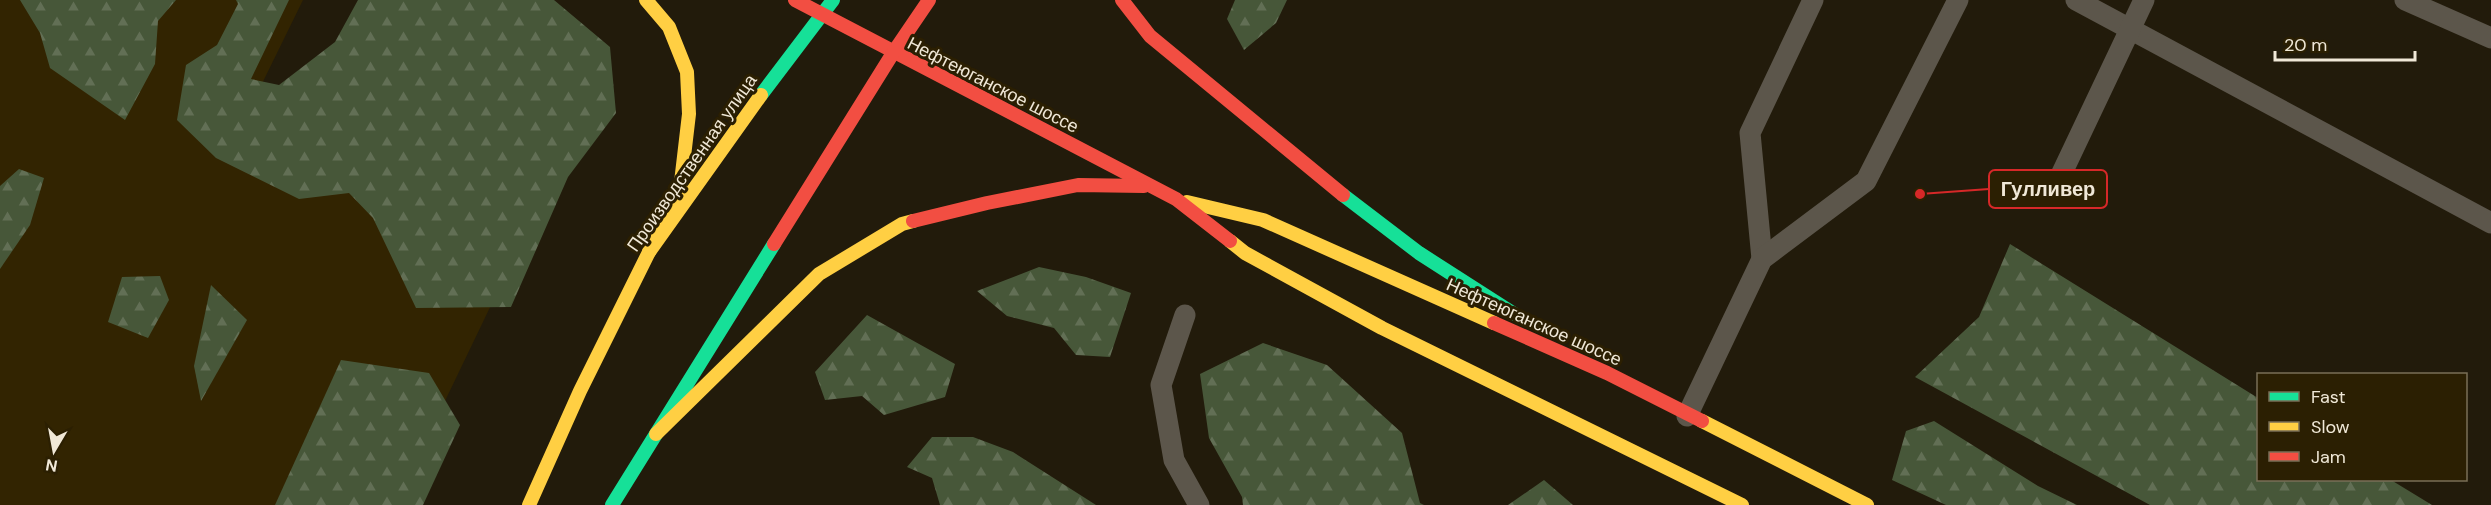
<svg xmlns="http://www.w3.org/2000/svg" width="2491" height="505" font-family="'DM Sans',sans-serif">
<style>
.built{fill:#322401}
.forest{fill:url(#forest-firs)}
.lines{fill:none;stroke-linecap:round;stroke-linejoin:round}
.lane{stroke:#5c564b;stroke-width:21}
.fast{stroke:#16e098;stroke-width:14}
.slow{stroke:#ffcf43;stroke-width:14}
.jam{stroke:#f24e42;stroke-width:14}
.labels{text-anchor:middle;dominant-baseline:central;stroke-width:6;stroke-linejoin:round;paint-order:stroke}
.street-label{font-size:18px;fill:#f0e8d7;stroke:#2b1f02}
.leader{fill:none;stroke:#d62828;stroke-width:2}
.callout-dot{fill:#d62828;stroke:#2b1f02;stroke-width:2}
.callout{fill:#2b1f02;stroke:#d62828;stroke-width:2}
.callout-label{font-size:20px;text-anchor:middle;font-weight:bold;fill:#f0e8d7}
</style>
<defs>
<pattern id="forest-firs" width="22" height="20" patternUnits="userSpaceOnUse" patternTransform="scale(1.5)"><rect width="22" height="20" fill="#475739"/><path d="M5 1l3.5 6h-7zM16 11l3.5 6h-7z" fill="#626f55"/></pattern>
</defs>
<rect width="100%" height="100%" fill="#221b0b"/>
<path class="built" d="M 0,0 L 303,0 L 251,106 L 570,141 L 395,505 L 0,505 Z"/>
<g class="forest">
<path d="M 20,0 L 176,0 L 158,21 L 155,64 L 125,120 L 50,68 L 40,33 Z"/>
<path d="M 236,0 L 289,0 L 251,79 L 279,85 L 335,42 L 358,0 L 554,0 L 610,47 L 616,113 L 568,177 L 511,307 L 416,308 L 373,218 L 349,193 L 299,199 L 216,158 L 177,120 L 186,65 L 217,45 L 238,4 Z"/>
<path d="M 1235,0 L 1287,0 L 1276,23 L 1244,50 L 1227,19 Z"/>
<path d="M 19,169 L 44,178 L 30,225 L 0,269 L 0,186 Z"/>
<path d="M 2010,244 L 2258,398 L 2258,480 L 2391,480 L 2432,505 L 2150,505 L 1915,377 L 1979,317 Z"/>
<path d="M 1039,267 L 1086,277 L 1131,293 L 1110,357 L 1076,355 L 1054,328 L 1007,316 L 977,291 Z"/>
<path d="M 160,276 L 169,300 L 148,338 L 108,322 L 122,277 Z"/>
<path d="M 211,285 L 247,320 L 201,401 L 194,366 Z"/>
<path d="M 867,315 L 955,364 L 945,397 L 884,415 L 862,396 L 825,400 L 815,372 Z"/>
<path d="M 1263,343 L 1327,365 L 1402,433 L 1420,503 L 1424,505 L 1243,505 L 1242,497 L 1209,438 L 1200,374 Z"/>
<path d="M 341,360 L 429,373 L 460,425 L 423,505 L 275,505 Z"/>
<path d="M 1934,421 L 2038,486 L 2077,505 L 1946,505 L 1892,480 L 1906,431 Z"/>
<path d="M 932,437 L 973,437 L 1013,452 L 1096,505 L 940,505 L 932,478 L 907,467 Z"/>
<path d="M 1544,480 L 1573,505 L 1508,505 Z"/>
</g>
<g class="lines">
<g class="lane">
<path d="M 2076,0 L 2491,223"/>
<path d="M 2405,0 L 2491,38"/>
<path d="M 2060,177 L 2144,0"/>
<path d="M 1762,259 L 1750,133 L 1813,0"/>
<path d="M 1185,315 L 1161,385 L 1174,460 L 1199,505"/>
<path d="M 1687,416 L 1762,259 L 1866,181 L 1958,0"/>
</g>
<g class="fast">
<path d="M 761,95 L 833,0"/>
<path d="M 1343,195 L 1419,253 L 1514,314"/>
<path d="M 612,505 L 774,244"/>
</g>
<g class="slow">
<path d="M 646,0 L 669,27 L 687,72 L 689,114 L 681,182 L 649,252"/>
<path d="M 1187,202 L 1263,220 L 1494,323"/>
<path d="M 1230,241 L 1245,253 L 1382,328 L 1742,505"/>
<path d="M 1702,421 L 1867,505"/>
<path d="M 656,434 L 819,274 L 902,224 L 913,221"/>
<path d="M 529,505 L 580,391 L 649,252 L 761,95"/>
</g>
<g class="jam">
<path d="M 795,0 L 1176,199 L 1230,241"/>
<path d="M 1122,0 L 1150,36 L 1343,195"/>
<path d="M 913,221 L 987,203 L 1078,185 L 1144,186"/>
<path d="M 774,244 L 893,53 L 929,0"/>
<path d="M 1494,323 L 1607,373 L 1702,421"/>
</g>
</g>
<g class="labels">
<g class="street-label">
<text transform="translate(993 85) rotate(27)">Нефтеюганское шоссе</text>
<text transform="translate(692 163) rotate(-55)">Производственная улица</text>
<text transform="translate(1534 322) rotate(24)">Нефтеюганское шоссе</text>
</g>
</g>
<path class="leader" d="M1920 194L1989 189"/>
<circle class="callout-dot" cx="1920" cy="194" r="6"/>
<rect class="callout" x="1989" y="170" width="118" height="38" rx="6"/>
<g class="callout-label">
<text x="2048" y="196">Гулливер</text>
</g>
<rect x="2257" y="373" width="210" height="108" fill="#2b1f02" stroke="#7a6f57" stroke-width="1.5"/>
<rect x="2269" y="392" width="30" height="9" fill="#16e098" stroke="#7a6f57" stroke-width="1.5"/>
<text x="2311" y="403" font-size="18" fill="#f0e8d7">Fast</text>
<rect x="2269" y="422" width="30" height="9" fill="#ffcf43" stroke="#7a6f57" stroke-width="1.5"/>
<text x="2311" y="433" font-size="18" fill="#f0e8d7">Slow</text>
<rect x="2269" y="452" width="30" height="9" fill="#f24e42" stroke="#7a6f57" stroke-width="1.5"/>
<text x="2311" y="463" font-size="18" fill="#f0e8d7">Jam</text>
<g transform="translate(54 451) rotate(190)" stroke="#2b1f02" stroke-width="4.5" paint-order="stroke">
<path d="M0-4.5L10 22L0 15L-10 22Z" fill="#f0e8d7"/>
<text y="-9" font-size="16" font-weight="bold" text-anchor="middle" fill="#f0e8d7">N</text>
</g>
<path d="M2275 51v9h140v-9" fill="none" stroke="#f0e8d7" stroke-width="3"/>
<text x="2284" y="51" font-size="18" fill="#f0e8d7" stroke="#2b1f02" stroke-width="4.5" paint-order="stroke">20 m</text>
</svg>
